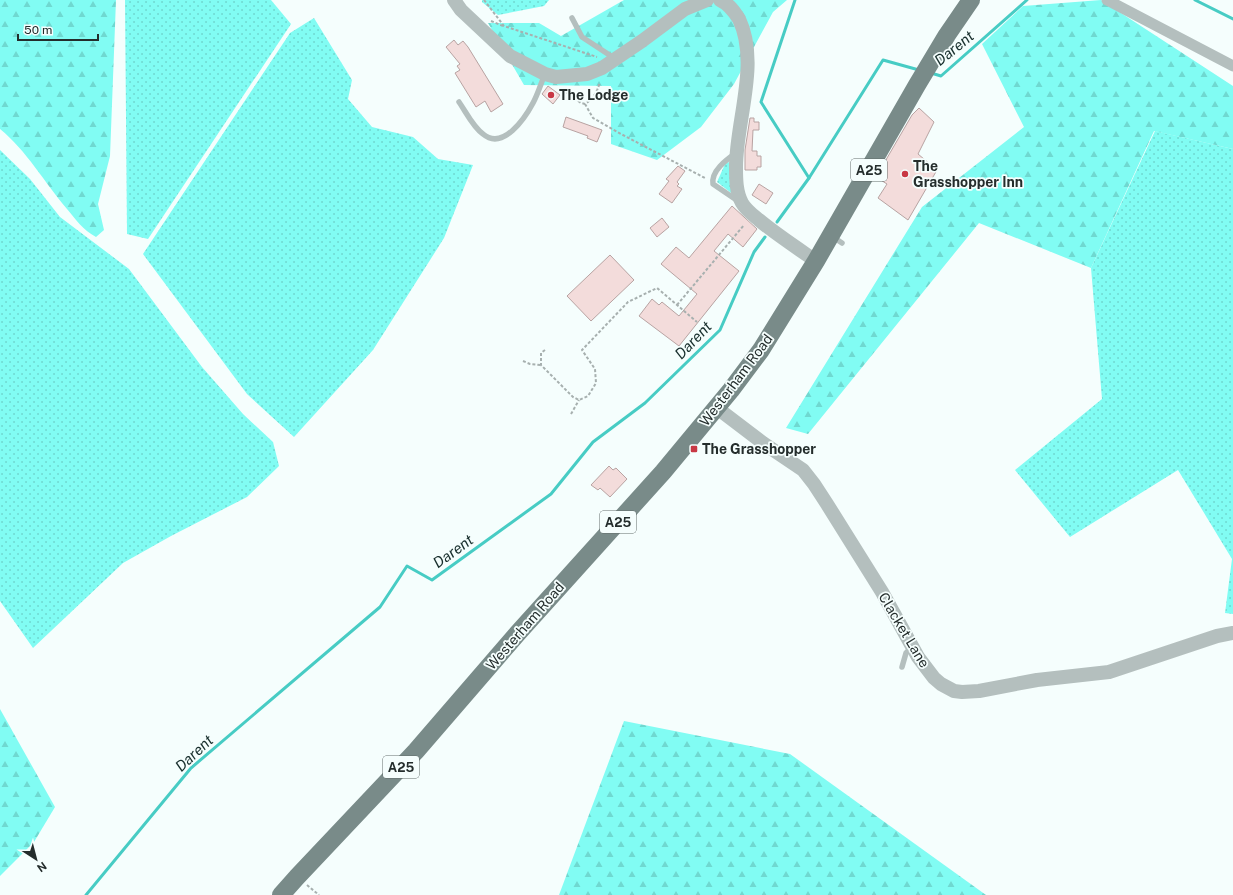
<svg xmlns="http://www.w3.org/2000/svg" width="1233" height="895" font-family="'Public Sans',sans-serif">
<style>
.grass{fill:url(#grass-dots)}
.forest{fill:url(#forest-firs)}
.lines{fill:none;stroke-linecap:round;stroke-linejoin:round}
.stream{stroke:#47ccc4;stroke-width:3}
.building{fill:#f3dcdb;stroke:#b8a3a2}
.path{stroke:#a7b0af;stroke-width:2;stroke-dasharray:3 2;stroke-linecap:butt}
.service{stroke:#b4bfbe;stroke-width:5.5}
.minor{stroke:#b4bfbe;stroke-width:11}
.tertiary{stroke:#b4bfbe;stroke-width:14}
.primary{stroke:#798b89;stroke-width:18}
.poi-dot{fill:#c83845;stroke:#f5fefd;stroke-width:1.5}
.labels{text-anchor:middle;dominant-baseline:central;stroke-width:3.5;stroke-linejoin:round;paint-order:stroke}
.shield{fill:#f5fefd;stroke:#636c6b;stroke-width:1}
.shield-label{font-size:13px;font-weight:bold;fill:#242d2c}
.poi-label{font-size:14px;font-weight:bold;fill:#242d2c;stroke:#f5fefd;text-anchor:start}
.street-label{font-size:14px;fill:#242d2c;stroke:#f5fefd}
.water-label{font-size:15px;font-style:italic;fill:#172e2c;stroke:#f5fefd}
</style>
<defs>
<pattern id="grass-dots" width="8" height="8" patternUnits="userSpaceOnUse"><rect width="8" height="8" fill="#81fcf3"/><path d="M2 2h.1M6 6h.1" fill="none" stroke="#6fd8d0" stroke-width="1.8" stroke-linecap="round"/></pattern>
<pattern id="forest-firs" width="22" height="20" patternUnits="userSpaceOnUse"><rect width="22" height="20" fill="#81fcf3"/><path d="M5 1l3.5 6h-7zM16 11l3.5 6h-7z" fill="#6fd8d0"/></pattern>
</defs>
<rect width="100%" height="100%" fill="#f5fefd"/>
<g class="grass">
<path d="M 125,0 L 271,0 L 291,24 L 148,239 L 127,234 Z"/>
<path d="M 482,0 L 549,0 L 544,6 L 498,15 L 482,2 Z"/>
<path d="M 314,18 L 352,80 L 348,99 L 372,127 L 413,137 L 438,159 L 473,165 L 444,238 L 373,350 L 294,437 L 247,394 L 143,254 L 290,33 Z"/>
<path d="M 1155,131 L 1233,149 L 1233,614 L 1225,613 L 1232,559 L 1178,470 L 1070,537 L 1015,470 L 1102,399 L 1091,268 Z"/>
<path d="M 0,150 L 30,179 L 60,217 L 129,269 L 202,367 L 243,414 L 273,442 L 279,466 L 247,497 L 171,536 L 123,563 L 33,648 L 0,601 Z"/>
<path d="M 729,162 L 731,164 L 735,196 L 717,182 L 725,164 Z"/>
</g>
<g class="forest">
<path d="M 0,0 L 116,0 L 110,156 L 98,204 L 104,230 L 96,237 C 82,229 77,221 67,209 C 45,183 26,150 0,129 Z"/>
<path d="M 624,0 L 787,0 L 773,12 L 734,84 L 701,127 L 657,160 L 611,144 L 611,86 L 524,85 L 488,23 L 539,23 L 561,36 Z"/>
<path d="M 1101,0 L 1233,86 L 1233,149 L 1154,131 L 1091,268 L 979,223 L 808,434 L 786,428 L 922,207 L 1024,127 L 982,44 L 1023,6 Z"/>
<path d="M 0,709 L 55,807 L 34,842 L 0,876 Z"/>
<path d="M 624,721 L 790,754 L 986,895 L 559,895 Z"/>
</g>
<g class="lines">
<g class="stream">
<path d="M 795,0 L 761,102 L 809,178"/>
<path d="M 1195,0 L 1233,19"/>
<path d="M 931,73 L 941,76 L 1027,0"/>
<path d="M 777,222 L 809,178 L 883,60 L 919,70"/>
<path d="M 86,895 L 191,768 L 380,607 L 407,566 L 432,580 L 551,494 L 593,442 L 645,403 L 720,330 L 754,252 L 765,237"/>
</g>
</g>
<g class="building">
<path d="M 454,40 L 458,45 L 463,41 L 468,47 L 503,104 L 491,112 L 485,101 L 476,107 L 455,73 L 460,70 L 457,66 L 460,64 L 446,47 Z"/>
<path d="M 548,86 L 560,95 L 553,104 L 542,94 Z"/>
<path d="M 919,108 L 934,122 L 918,154 L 937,170 L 908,220 L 878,198 L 887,184 L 876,177 L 912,115 Z"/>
<path d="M 566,117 L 602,130 L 597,142 L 587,138 L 588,136 L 563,127 Z"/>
<path d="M 750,118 L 754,118 L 754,122 L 759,122 L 759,130 L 753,130 L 752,151 L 757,151 L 757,156 L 761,156 L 761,167 L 757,167 L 757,170 L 745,170 L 745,150 Z"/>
<path d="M 678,166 L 685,171 L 677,182 L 679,184 L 677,186 L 682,189 L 672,203 L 659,194 L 669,181 L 666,179 Z"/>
<path d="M 759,184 L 773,193 L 766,204 L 752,195 Z"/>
<path d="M 732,206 L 757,229 L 743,247 L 728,234 L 714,251 L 739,271 L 679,346 L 639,316 L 652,299 L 659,305 L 662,302 L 679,316 L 697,294 L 661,264 L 676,247 L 689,258 Z"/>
<path d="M 662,218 L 669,227 L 657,237 L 650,228 Z"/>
<path d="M 610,255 L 634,280 L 591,321 L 567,296 Z"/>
<path d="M 609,466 L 613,470 L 616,468 L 627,479 L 610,497 L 600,488 L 598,490 L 591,485 Z"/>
</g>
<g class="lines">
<g class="path">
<path d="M 484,0 L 504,26 L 597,57"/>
<path d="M 491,21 L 503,26"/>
<path d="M 562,89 L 581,103 L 585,104 C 594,98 597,92 600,82"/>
<path d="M 585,104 L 593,118 L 621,134 L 705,178"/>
<path d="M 677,305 L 744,225"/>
<path d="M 545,350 L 541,353 L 541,365 L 573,397 L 579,400 L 588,396 L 596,383 L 595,369 L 582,350 L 628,302 L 657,288 L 697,322"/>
<path d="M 523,361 L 530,364 L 541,365"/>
<path d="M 571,414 L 579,400"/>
<path d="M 307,885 L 319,895"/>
</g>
<g class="service">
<path d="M 572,18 L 582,37 L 614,58"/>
<path d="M 459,102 C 466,112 473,127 483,134 C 503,151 525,118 533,103 C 538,94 541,83 545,74"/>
<path d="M 736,153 C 726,160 711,171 713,184 L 738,201"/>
<path d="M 833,237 L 842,243"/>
<path d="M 902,667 L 906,653 L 912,647"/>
</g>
<path class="minor" d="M 1107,0 L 1233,66"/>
<g class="tertiary">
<path d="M 454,0 L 461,10 L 510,56 L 545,74 L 556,77 L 587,74 L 602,68 L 642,41 L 685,9 L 707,0"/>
<path d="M 720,0 C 729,4 734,11 739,19 C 760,63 736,121 736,167 C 736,179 736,192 742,203 C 746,210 753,215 759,220 C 777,235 797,248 816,261"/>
<path d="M 717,408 L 763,443 L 803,470 L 814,484 L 827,504 L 882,592 L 918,657 L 934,678 L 941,684 L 954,691 L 962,692 L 979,691 L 1037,680 L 1109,672 L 1217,636 L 1233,633"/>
</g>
<path class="primary" d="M 281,895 L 297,877 L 416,751 L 517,634 L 663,472 L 731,390 L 761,350 L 816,261 L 917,85 L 947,35 L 971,0"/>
</g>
<g class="poi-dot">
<circle cx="551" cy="95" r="4"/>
<circle cx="905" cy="174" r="4"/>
<rect x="690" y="445" width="8" height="8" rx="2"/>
</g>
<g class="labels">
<g class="shield">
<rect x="851" y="159" width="36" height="22" rx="3"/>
<rect x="600" y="511" width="36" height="22" rx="3"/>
<rect x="383" y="756" width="36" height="22" rx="3"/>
</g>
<g class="shield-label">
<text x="869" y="170">A25</text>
<text x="618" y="522">A25</text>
<text x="401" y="767">A25</text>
</g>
<g class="poi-label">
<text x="559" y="95">The Lodge</text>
<text x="913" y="166">The<tspan x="913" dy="16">Grasshopper Inn</tspan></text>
<text x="702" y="449">The Grasshopper</text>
</g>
<g class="street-label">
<text transform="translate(736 380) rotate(-53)">Westerham Road</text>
<text transform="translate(525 626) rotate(-49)">Westerham Road</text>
<text transform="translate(904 630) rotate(59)">Clacket Lane</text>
</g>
<g class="water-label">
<text transform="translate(954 48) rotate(-39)">Darent</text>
<text transform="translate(693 340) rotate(-46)">Darent</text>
<text transform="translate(453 551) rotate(-36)">Darent</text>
<text transform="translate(194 753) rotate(-43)">Darent</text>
</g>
</g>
<g transform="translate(36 859) rotate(144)" stroke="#f5fefd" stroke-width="3" paint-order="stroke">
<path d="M0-3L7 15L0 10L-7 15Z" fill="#242d2c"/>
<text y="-6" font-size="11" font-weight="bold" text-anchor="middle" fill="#242d2c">N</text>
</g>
<path d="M18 34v6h80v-6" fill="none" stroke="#242d2c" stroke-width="2"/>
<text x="24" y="34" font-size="12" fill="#242d2c" stroke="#f5fefd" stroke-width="3" paint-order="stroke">50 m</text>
</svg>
